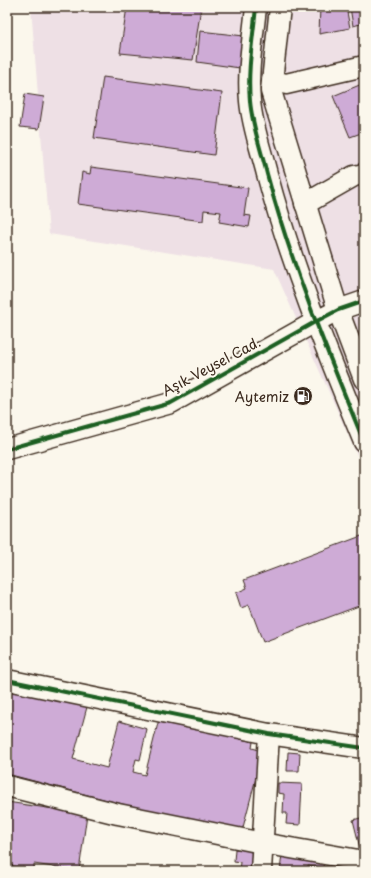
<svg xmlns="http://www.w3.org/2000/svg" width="371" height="878" font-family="'Playpen Sans',sans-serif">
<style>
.built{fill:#eee0e5}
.building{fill:#ceabd6;stroke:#3b2a1e}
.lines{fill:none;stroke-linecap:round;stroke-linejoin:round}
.minor-casing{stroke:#3b2a1e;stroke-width:23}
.minor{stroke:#fbf7ec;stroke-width:20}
.cycleway-casing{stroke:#fbf7ec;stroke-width:6}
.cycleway{stroke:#1b5e20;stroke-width:4}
.labels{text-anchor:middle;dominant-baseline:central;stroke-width:4;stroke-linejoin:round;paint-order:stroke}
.street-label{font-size:14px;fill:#3b2a1e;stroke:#fbf7ec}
.poi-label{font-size:14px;fill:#3b2a1e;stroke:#fbf7ec;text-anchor:end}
</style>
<rect width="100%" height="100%" fill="#fbf7ec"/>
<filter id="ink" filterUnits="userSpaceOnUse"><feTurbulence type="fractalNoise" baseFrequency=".025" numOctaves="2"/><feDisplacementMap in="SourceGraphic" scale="8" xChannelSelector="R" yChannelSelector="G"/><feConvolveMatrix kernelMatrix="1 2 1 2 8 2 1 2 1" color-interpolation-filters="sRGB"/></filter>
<g filter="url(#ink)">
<path class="built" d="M 31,7 L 364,7 L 364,474 L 362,466 L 274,269 L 49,234 Z"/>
<g class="building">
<path d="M 127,7 L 201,7 L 193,60 L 120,53 Z"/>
<path d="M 320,7 L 346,7 L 350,28 L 319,34 Z"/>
<path d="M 350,7 L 364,7 L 364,23 L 353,26 Z"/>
<path d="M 200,31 L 244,36 L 240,68 L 197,62 Z"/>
<path d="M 103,77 L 222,93 L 214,155 L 94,138 Z"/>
<path d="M 362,84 L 364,88 L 364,132 L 350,137 L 333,96 Z"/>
<path d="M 25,94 L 44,97 L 39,129 L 20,127 Z"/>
<path d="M 91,167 L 248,188 L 244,215 L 251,216 L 249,227 L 219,222 L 221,212 L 204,210 L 203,221 L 78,204 L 82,172 L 90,174 Z"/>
<path d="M 364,535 L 364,604 L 263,642 L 249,605 L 241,608 L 236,593 L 247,588 L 244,580 Z"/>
<path d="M 12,688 L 87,707 L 73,759 L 107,768 L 119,721 L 147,729 L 140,760 L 136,759 L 133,772 L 145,775 L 159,719 L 253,742 L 252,748 L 263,751 L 241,835 L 7,774 L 7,706 Z"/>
<path d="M 288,752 L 300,753 L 299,771 L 287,771 Z"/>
<path d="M 278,783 L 302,784 L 300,825 L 286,824 L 287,813 L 283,813 L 284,794 L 278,793 Z"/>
<path d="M 7,802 L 87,814 L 79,871 L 34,864 L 34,869 L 7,865 Z"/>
<path d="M 364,817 L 364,851 L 361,852 L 353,820 Z"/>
<path d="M 235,849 L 260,851 L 258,871 L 239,871 L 240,862 L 234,861 Z"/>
<path d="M 282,854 L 324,860 L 323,868 L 308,866 L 308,870 L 313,871 L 280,871 Z"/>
</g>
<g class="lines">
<defs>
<g id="minor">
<path d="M 256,7 C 253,38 247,70 250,101 C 252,125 261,150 267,174 C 292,267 328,354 364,442"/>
<path d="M 280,7 L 271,91 L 338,310 L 364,379"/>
<path d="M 272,80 L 286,84 L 364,66"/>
<path d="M 305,204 L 354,176 L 364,174"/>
<path d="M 7,449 L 171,403 L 315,322 L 338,310 L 364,301"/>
<path d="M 7,680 L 269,734 L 364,748"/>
<path d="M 7,786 L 118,814 L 262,843 L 364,861"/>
<path d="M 261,871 L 269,734"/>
</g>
</defs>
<use href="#minor" class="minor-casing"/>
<use href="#minor" class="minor"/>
<defs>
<g id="cycleway">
<path d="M 256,7 C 253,38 247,70 250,101 C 252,125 261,150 267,174 C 292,267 328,354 364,442"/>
<path d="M 7,449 L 171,403 L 315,322 L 338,310 L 364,301"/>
<path d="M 7,680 L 269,734 L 364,748"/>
</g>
</defs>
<use href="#cycleway" class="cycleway-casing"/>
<use href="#cycleway" class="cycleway"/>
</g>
</g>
<defs>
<symbol id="fuel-disc" viewBox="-11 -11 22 22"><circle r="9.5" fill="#3b2a1e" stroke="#fbf7ec"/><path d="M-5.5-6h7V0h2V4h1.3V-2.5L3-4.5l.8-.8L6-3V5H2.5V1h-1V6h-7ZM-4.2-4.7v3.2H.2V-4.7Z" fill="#fff"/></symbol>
</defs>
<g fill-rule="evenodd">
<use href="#fuel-disc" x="292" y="385" width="22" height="22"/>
</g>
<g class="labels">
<g class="street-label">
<text transform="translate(211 366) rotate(-28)">Aşık Veysel Cad.</text>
</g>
<g class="poi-label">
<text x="289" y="396">Aytemiz</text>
</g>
</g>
<rect width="371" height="878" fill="none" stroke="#fbf7ec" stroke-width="24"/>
<rect x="12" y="12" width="347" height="854" fill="none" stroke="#3b2a1e" stroke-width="1.5" filter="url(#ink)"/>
</svg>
